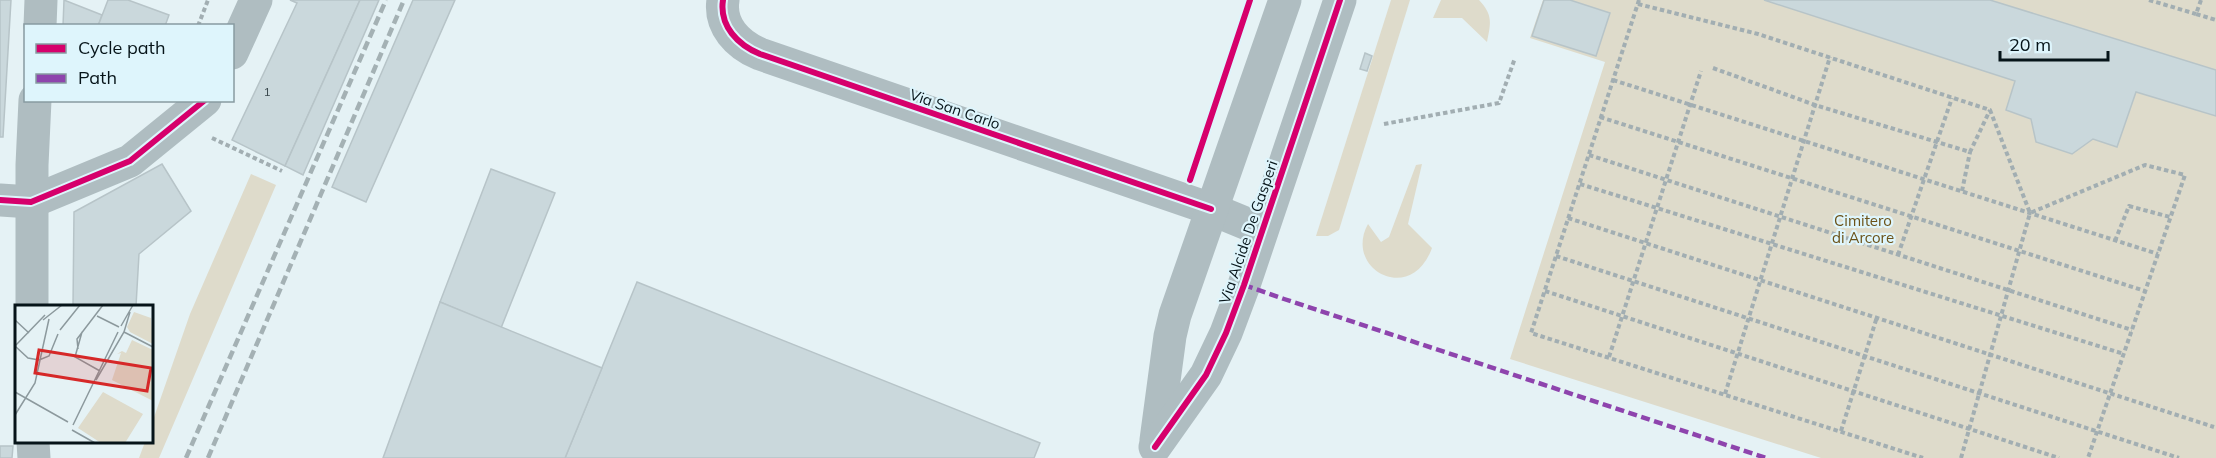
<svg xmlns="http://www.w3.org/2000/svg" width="2216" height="458" font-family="Mulish,sans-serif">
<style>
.green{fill:#dedbcb}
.building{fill:#cad8dc;stroke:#b7c4c8;stroke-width:1.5}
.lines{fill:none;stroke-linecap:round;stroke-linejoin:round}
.path{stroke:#a2aeb2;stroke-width:4;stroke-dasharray:4.5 3;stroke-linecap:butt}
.minor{stroke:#afbdc1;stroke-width:33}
.rail{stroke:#a4b1b4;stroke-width:4.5;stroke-dasharray:9 4.5;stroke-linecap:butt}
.quiet{stroke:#8e44ad;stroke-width:4.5;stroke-dasharray:9 4.5;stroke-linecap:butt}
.cycleway-casing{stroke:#def5fc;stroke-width:10}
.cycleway{stroke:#d6006c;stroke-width:6}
.labels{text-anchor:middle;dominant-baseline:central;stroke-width:4.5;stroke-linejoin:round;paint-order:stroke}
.number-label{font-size:12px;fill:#3a484d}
.street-label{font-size:15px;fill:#061419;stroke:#def5fc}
.park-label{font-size:15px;fill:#6b5218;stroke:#def5fc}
.inset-road{fill:none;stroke:#8c999d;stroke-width:1.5}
.view{fill:#d62828;fill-opacity:0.15;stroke:#d62828;stroke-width:3}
.inset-edge{fill:none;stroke:#061419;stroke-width:3}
</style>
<rect width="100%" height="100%" fill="#e5f2f5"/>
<g class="green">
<path d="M 1391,0 L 1410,0 L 1339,230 L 1328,236 L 1316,236 Z"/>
<path d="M 1441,0 L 1479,0 C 1493,15 1491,23 1487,42 L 1462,18 L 1433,18 Z"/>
<path d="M 1543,0 L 2216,0 L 2216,458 L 1821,458 L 1510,359 L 1605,62 L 1530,38 Z"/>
<path d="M 1422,164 L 1408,224 L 1432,248 C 1411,306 1343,269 1368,224 L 1381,242 L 1389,237 L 1416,165 Z"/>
<path d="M 251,174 L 276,185 L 159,458 L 139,458 L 145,442 L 152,442 L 152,423 L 190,314 Z"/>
</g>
<g class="building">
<path d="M 0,0 L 11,0 L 3,137 L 0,137 Z"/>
<path d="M 64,0 L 102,15 L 98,26 L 63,26 Z"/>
<path d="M 108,0 L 128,0 L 169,15 L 165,26 L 98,26 Z"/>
<path d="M 290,0 L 360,0 L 285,166 L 232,140 L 297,3 Z"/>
<path d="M 360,0 L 379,0 L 303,175 L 285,166 Z"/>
<path d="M 413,0 L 455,0 L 366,202 L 332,187 Z"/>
<path d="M 1544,0 L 1570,0 L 1610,13 L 1596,56 L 1532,36 Z"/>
<path d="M 1764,0 L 1990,0 L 2216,70 L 2216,116 L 2136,92 L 2117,147 L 2093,139 L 2072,154 L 2036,142 L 2031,119 L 2006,110 L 2015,81 Z"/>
<path d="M 1365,53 L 1372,56 L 1367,71 L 1360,69 Z"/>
<path d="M 162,164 L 191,211 L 139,254 L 136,306 L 73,306 L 74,212 Z"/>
<path d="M 491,169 L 555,193 L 501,328 L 440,302 Z"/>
<path d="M 637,282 L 1040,443 L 1034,458 L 565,458 Z"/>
<path d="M 440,302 L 602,368 L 565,458 L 383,458 Z"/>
<path d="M 0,446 L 13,446 L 12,458 L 0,458 Z"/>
</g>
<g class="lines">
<g class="path">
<path d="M 1639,0 L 1531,333 L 1923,458"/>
<path d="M 2149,0 L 2196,14"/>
<path d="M 2201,0 L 2196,14 L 2216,20"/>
<path d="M 1638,4 L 1758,34 L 1990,110 L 2030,213 L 2145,165 L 2185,175 L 2088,458"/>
<path d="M 198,26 L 208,0"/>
<path d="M 1713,68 L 1815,105 L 1970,152 L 1990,110"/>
<path d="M 1613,80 L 2158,254"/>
<path d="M 1600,117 L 2145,291"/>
<path d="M 1384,124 L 1499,103 L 1515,58"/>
<path d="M 212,138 L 282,171"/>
<path d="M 1589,155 L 2132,330"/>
<path d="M 1580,184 L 2124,354"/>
<path d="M 1962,191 L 1970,152"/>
<path d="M 1568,218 L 2214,427"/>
<path d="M 2115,241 L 2129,206 L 2170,217"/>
<path d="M 1898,255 L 1952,98"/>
<path d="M 1556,256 L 2179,458"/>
<path d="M 1545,291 L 2059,458"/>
<path d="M 1609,357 L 1701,71"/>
<path d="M 1725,394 L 1830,57"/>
<path d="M 1841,431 L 1877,317"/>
<path d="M 1961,458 L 2030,213"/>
</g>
<g class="minor">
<path d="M 723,0 C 719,26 738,45 760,54 L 1211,209 L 1262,230"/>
<path d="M 40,26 L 41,0"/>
<path d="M 232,53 L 256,0"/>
<path d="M 0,200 L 31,202 L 130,161 L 205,100"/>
<path d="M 32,306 L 32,165 L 35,100"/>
<path d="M 1156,440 L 1170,336 L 1175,315 L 1285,0"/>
<path d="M 33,442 L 34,458"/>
<path d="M 1155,447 L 1206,375 L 1226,333 L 1244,285 L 1340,0"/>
</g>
<g class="rail">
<path d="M 186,458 L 386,0"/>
<path d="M 208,458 L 404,0"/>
</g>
<path class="quiet" d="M 1244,285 L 1284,299 L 1766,458"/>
<defs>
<g id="cycleway">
<path d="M 723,0 C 719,26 738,45 760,54 L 1211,209"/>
<path d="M 1190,180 L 1250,0"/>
<path d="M 0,200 L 31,202 L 130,161 L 205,100"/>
<path d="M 1155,447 L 1206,375 L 1226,333 L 1244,285 L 1340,0"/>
</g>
</defs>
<use href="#cycleway" class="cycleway-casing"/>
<use href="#cycleway" class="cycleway"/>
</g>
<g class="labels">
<g class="number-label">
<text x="267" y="91">1</text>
</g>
<g class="street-label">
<text transform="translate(955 109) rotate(19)">Via San Carlo</text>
<text transform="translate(1248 232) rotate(-71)">Via Alcide De Gasperi</text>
</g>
<g class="park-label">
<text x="1863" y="220">Cimitero<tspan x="1863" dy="17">di Arcore</tspan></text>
</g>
</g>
<g transform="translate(15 305)">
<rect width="138" height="138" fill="#e5f2f5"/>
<path d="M 119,7 L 136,13 L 138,39 L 115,27 L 112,22 ZM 117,35 L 138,45 L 138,96 L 97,75 L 106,48 L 102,49 L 107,46 L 111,48 ZM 88,87 L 128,109 L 110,138 L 86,138 L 63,123 Z" fill="#dedbcb"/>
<path class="inset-road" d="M 82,11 L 104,22M 0,15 L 14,28M 28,15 L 47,0M 106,21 L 118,0M 45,25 L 65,0M 67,27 L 60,52 L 85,66M 109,27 L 138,42M 0,41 L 13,53 L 24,55M 0,41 L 30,10M 63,44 L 62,34 L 88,0M 24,55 L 34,51 L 43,29M 81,75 L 109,27 L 115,7M 0,87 L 53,117M 0,110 L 20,78 L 34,14M 58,120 L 103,27M 57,125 L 80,138"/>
<path class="view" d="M 24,45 L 136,63 L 132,86 L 20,68 Z"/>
<rect width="138" height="138" class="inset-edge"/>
</g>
<rect x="24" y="24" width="210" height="78" fill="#def5fc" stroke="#889ba1" stroke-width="1.5"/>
<rect x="36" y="44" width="30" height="9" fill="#d6006c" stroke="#889ba1" stroke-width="1.5"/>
<text x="78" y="54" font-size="18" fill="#061419">Cycle path</text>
<rect x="36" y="74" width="30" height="9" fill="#8e44ad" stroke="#889ba1" stroke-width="1.5"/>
<text x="78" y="84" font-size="18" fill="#061419">Path</text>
<path d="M2000 51v9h108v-9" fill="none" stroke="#061419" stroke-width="3"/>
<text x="2009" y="51" font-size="18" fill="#061419" stroke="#def5fc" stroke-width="4.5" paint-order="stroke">20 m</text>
</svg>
